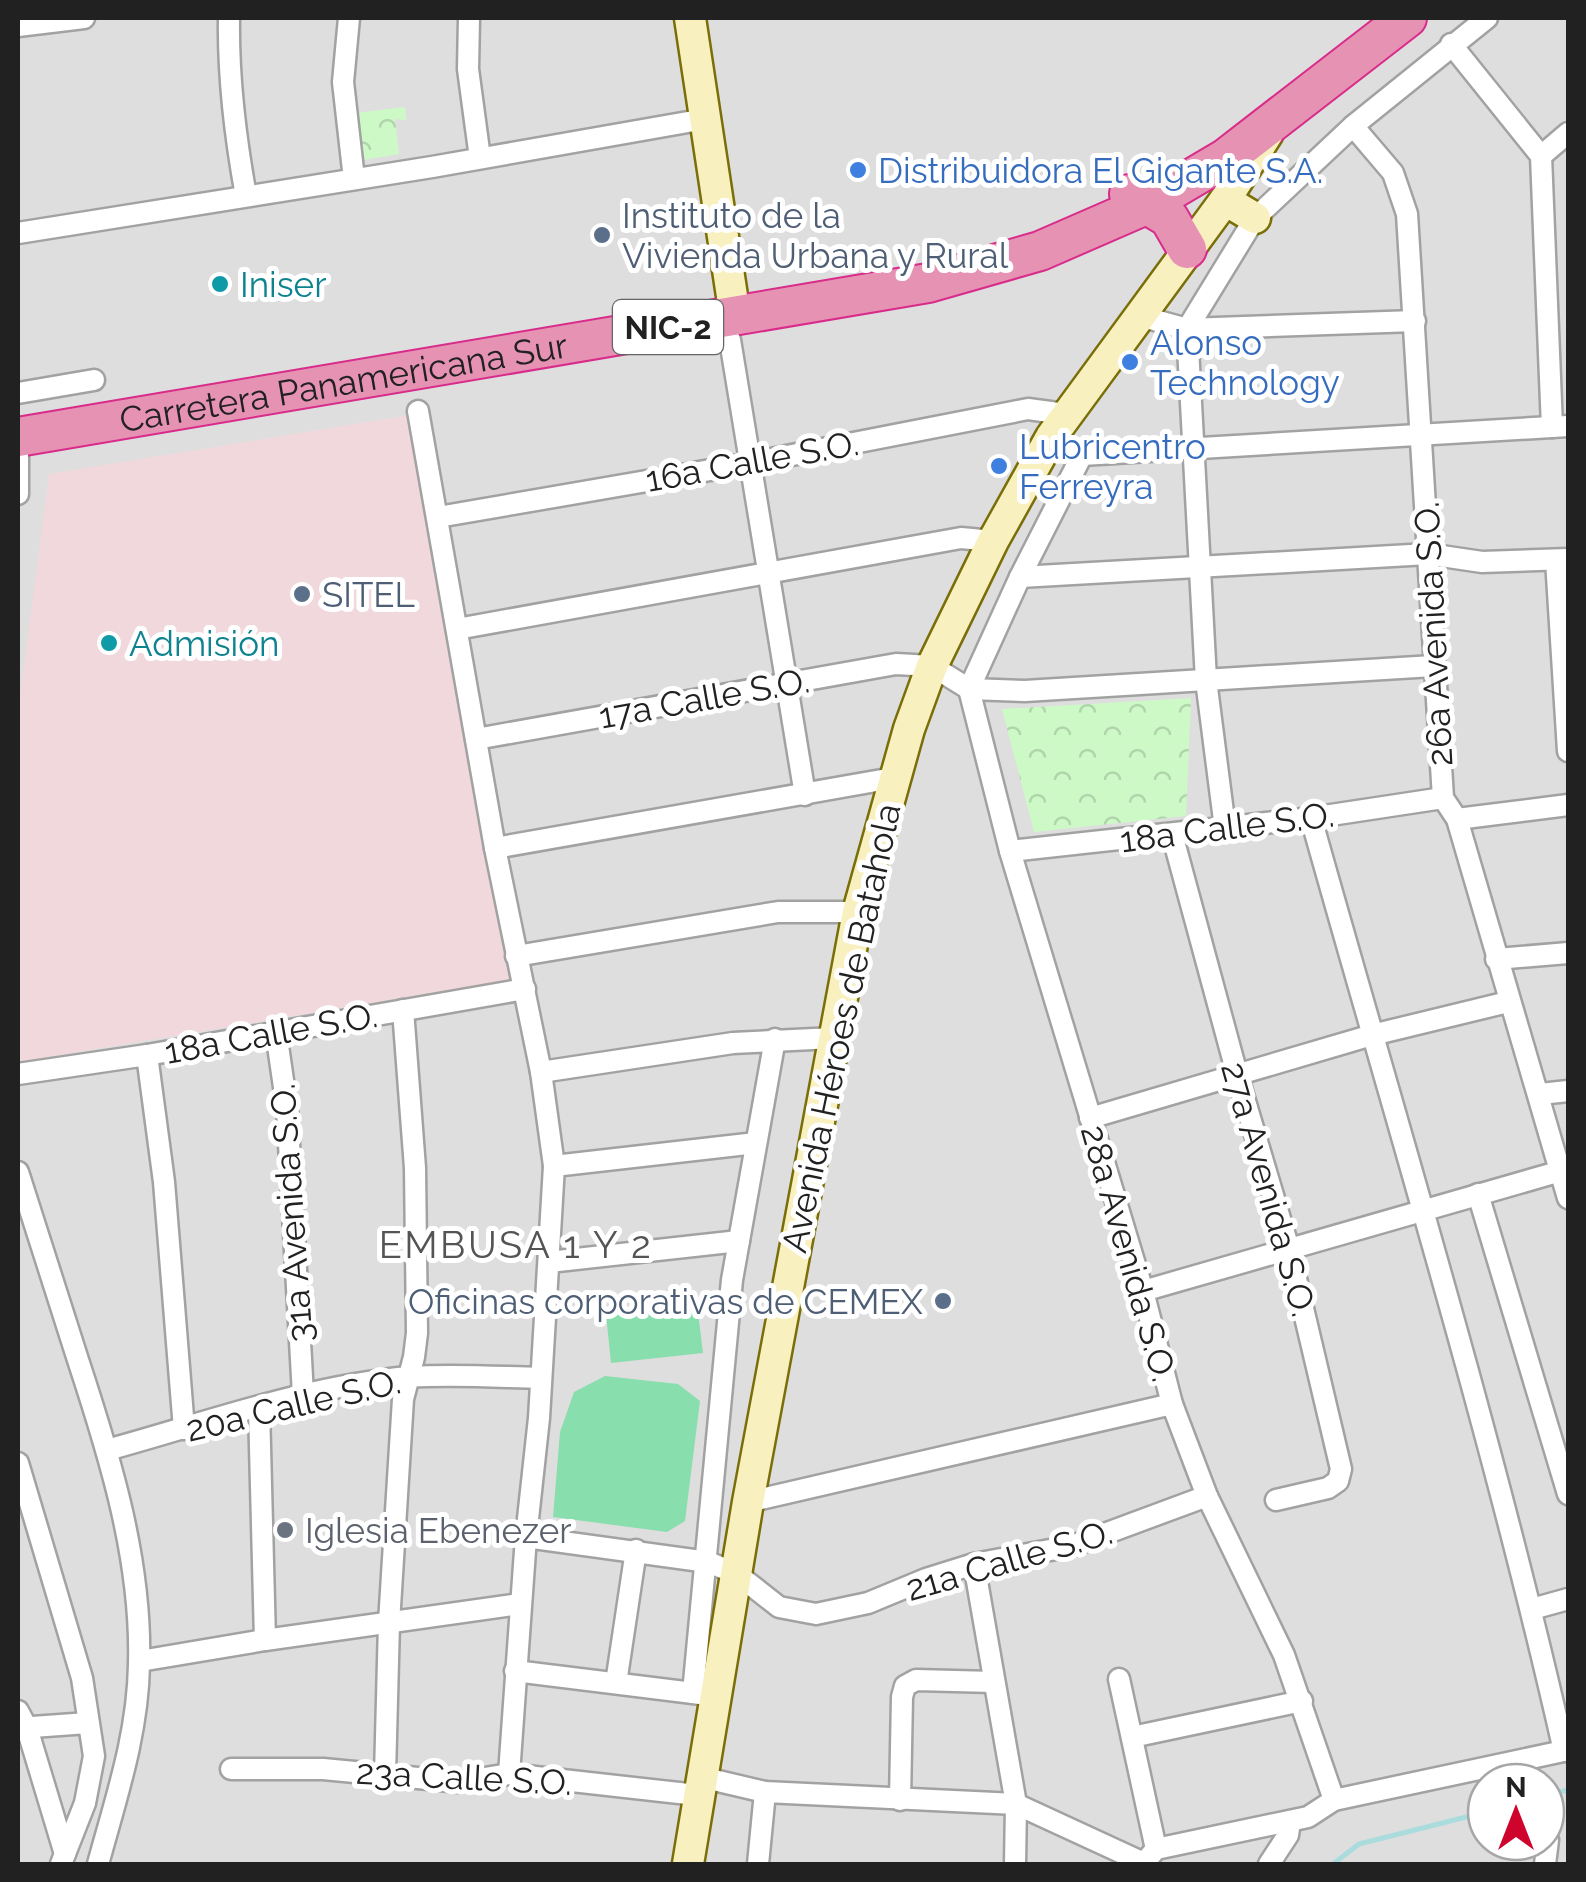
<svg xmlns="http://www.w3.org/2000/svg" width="1586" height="1882" font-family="Raleway,sans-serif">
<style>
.residential{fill:#dfdede;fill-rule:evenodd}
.commercial{fill:#f1d8dc}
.park{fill:url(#park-crowns)}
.pitch{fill:#88deac}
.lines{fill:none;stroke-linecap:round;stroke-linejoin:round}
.stream{stroke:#aadcdd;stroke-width:5}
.street-casing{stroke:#a2a2a2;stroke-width:25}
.secondary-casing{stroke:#796e07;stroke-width:35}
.highway-casing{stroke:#d82c8a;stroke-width:42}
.street{stroke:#fff;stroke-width:20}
.secondary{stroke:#f9f0bf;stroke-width:30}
.highway{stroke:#e692b3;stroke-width:38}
.shop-dot{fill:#3f7fe0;stroke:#fff;stroke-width:4}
.service-dot{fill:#5c6f8a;stroke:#fff;stroke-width:4}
.culture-dot{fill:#0f9aa8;stroke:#fff;stroke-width:4}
.worship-dot{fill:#6b7280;stroke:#fff;stroke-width:4}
.labels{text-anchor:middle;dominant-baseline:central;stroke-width:10;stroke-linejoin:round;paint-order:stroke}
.shield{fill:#fff;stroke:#646464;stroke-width:2.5}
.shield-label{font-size:32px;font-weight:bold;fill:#212121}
.shop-label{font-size:35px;fill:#366cbe;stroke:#fff;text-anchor:start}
.service-label{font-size:35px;fill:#4e5e75;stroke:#fff;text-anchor:start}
.culture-label{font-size:35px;fill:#0d838f;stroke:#fff;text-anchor:start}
.street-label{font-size:35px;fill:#212121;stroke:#fff}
.worship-label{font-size:35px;fill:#5b616d;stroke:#fff;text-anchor:start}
.neighbourhood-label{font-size:38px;letter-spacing:2.5px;fill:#545454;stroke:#fff}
</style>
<defs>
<pattern id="park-crowns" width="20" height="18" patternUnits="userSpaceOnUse" patternTransform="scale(2.5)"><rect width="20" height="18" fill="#cdf9c7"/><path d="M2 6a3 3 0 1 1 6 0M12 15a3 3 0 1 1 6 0" fill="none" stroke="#b0d5ab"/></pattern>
</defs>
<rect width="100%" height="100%" fill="#f1ece8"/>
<path class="residential" d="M 18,18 L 1568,18 L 1568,1864 L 18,1864 ZM 1486,1782 L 1546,1782 L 1546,1842 L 1486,1842 Z"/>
<path class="commercial" d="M 410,415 L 515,979 L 18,1062 L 18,713 L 49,474 Z"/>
<g class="park">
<path d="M 405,107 L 406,120 L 395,119 L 399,154 L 363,160 L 356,113 Z"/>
<path d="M 1191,698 L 1186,816 L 1034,832 L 1002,709 Z"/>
</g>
<g class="pitch">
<path d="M 697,1304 L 703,1353 L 611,1363 L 606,1314 Z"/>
<path d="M 605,1376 L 678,1384 L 700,1401 L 685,1521 L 667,1532 L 553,1517 L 560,1432 L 574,1392 Z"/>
</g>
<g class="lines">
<g class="stream">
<path d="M 1546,1795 L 1568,1790"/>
<path d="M 1333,1864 L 1359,1844 L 1486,1812"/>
</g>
<defs>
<g id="street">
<path d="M 229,18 C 228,79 235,136 246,196"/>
<path d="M 349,18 L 343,82 L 354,179"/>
<path d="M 469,18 L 468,69 L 480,158"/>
<path d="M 18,26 L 84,18"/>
<path d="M 1451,44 L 1541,156 L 1552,427"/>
<path d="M 1353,126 L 1393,173 L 1407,214 L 1443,798 L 1457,819 L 1568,1198"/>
<path d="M 1541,156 L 1568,133"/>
<path d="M 18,233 L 432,167 L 705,119"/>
<path d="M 1140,316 L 1187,329 L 1255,218 L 1353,126 L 1487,18"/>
<path d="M 730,340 L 805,795"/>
<path d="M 18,393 L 94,380"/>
<path d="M 418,411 L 495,848 L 541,1072 L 554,1166 L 539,1418 L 526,1537 L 509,1774"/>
<path d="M 1051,437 L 1082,455 L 1568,426"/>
<path d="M 18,453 L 18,494"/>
<path d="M 438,517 L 751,463 L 1028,409 L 1065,414"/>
<path d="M 1556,560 L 1568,751"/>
<path d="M 1020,577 L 1428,554 L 1482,562 L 1568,559"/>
<path d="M 457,629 L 961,538 L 993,541"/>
<path d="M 969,689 L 1010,851 L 1143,1291 L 1172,1404 L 1207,1496 L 1284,1655 L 1334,1800"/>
<path d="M 969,689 L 1020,577 L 1082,455"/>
<path d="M 476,739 L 896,664 L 932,666 L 969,689 L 1025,691 L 1433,666"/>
<path d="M 1311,818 C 1398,1128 1493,1437 1564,1751"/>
<path d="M 1457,819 L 1568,805"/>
<path d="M 1225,828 L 1206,680 L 1187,329 L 1415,321"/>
<path d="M 1172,834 L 1237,1074 L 1289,1249 L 1341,1469 L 1338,1481 L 1328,1488 L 1276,1500"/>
<path d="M 495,848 L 893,778"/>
<path d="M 1010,851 L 1311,818 L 1443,798"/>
<path d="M 516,956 L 778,912 L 858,912"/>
<path d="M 1496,959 L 1568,953"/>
<path d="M 276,1032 L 287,1108 L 303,1395"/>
<path d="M 147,1055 L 164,1182 L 184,1429"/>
<path d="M 541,1072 L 733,1043 L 834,1038"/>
<path d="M 18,1074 L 147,1055 L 525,989"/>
<path d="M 1540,1094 L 1568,1091"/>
<path d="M 1090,1118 L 1372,1035 L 1508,1002"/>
<path d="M 554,1166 L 756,1143"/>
<path d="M 18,1172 C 38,1235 58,1298 78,1360 C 110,1457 142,1561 139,1664 C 138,1734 116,1798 98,1864"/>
<path d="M 1478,1194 L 1568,1494"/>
<path d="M 549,1262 L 739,1241"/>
<path d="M 1143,1291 L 1561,1171"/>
<path d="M 259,1408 L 265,1640"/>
<path d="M 107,1450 C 206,1423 306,1386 409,1377 C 452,1374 497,1377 540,1378"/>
<path d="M 18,1463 L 82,1678 L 94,1756 L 85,1803 L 61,1864"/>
<path d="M 748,1502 L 1172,1404"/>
<path d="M 526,1537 L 708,1562 L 737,1574 L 779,1607 L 816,1614 L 868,1603 L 926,1579 L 974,1564 L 1072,1546 L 1207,1496"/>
<path d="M 974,1564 L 1016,1804 L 1015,1864"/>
<path d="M 1532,1609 L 1568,1599"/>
<path d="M 140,1661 L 265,1640 L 520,1604"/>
<path d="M 515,1671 L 693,1693"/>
<path d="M 1119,1679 L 1156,1849"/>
<path d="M 616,1683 L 636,1550"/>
<path d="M 714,1696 L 693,1693 L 732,1280 L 775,1039"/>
<path d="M 18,1711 L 27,1728 L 65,1854"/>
<path d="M 18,1728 L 88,1723"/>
<path d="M 1132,1737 L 1302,1701"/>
<path d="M 231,1769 L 323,1769 L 460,1782 L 509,1774 L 697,1795"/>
<path d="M 385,1775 L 389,1623 L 403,1399 L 414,1357 L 417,1333 L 415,1168 L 403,1010"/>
<path d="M 701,1777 L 765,1792 L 1016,1804 L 1146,1864"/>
<path d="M 900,1800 L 902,1697 L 905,1686 L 916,1680 L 993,1682"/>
<path d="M 1144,1863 L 1156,1849 L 1308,1817 L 1334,1800 L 1568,1750"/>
<path d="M 758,1864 L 765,1792"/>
<path d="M 1269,1864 L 1288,1835 L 1290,1822"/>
<path d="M 1545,1864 L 1548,1840"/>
</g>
<g id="secondary">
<path d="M 690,18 L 735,316"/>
<path d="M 1225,200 L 1255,218"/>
<path d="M 688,1864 L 748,1502 L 858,912 L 909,729 L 932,666 L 993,541 L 1051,437 L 1225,200 L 1268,133"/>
</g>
<g id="highway">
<path d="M 1129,194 L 1169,218 L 1187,249"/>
<path id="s1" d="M 18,437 L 928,283 L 1040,251 L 1148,204 L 1226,158 L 1407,18"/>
</g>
</defs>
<use href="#street" class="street-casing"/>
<use href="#secondary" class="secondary-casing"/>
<use href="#highway" class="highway-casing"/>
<use href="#street" class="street"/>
<use href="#secondary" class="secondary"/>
<use href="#highway" class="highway"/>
</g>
<g class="shop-dot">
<circle cx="858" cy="170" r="10"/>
<circle cx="1130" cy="362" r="10"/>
<circle cx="999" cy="466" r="10"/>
</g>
<g class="service-dot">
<circle cx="602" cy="235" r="10"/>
<circle cx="302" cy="594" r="10"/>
<circle cx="943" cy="1301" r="10"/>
</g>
<g class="culture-dot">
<circle cx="220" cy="284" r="10"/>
<circle cx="109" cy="643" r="10"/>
</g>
<circle class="worship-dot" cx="285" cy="1530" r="10"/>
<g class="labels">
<rect class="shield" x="613" y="300" width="110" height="54" rx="8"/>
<g class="shield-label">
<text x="668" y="327">NIC-2</text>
</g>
<g class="shop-label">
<text x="878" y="170">Distribuidora El Gigante S.A.</text>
<text x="1150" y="342">Alonso<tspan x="1150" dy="40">Technology</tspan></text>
<text x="1019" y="446">Lubricentro<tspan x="1019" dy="40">Ferreyra</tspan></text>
</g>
<g class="service-label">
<text x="622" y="215">Instituto de la<tspan x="622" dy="40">Vivienda Urbana y Rural</tspan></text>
<text x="322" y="594">SITEL</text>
<text x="923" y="1301" text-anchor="end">Oficinas corporativas de CEMEX</text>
</g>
<g class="culture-label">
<text x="240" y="284">Iniser</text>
<text x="129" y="643">Admisión</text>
</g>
<g class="street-label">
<text stroke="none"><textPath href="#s1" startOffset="330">Carretera Panamericana Sur</textPath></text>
<text transform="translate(752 461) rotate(-10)">16a Calle S.O.</text>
<text transform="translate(1433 634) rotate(-93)">26a Avenida S.O.</text>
<text transform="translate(704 698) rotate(-10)">17a Calle S.O.</text>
<text transform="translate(1227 827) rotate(-7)">18a Calle S.O.</text>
<text transform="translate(841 1028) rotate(-78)">Avenida Héroes de Batahola</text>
<text transform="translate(271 1033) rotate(-10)">18a Calle S.O.</text>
<text transform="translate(1269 1189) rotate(74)">27a Avenida S.O.</text>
<text transform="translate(291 1213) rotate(-94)">31a Avenida S.O.</text>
<text transform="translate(1129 1253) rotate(74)">28a Avenida S.O.</text>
<text transform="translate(293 1405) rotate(-13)">20a Calle S.O.</text>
<text transform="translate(1009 1560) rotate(-16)">21a Calle S.O.</text>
<text transform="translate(464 1777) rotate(3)">23a Calle S.O.</text>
</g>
<g class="worship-label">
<text x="305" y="1530">Iglesia Ebenezer</text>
</g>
<g class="neighbourhood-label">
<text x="516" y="1244">EMBUSA 1 Y 2</text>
</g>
</g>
<rect width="1586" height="1882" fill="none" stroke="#212121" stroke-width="40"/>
<g transform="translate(1516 1812)"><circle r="48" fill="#ffffff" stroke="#a6a6a6" stroke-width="2.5"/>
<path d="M0-8L18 38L0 25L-18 38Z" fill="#ce042d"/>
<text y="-15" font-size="28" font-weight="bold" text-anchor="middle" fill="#212121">N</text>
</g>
</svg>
